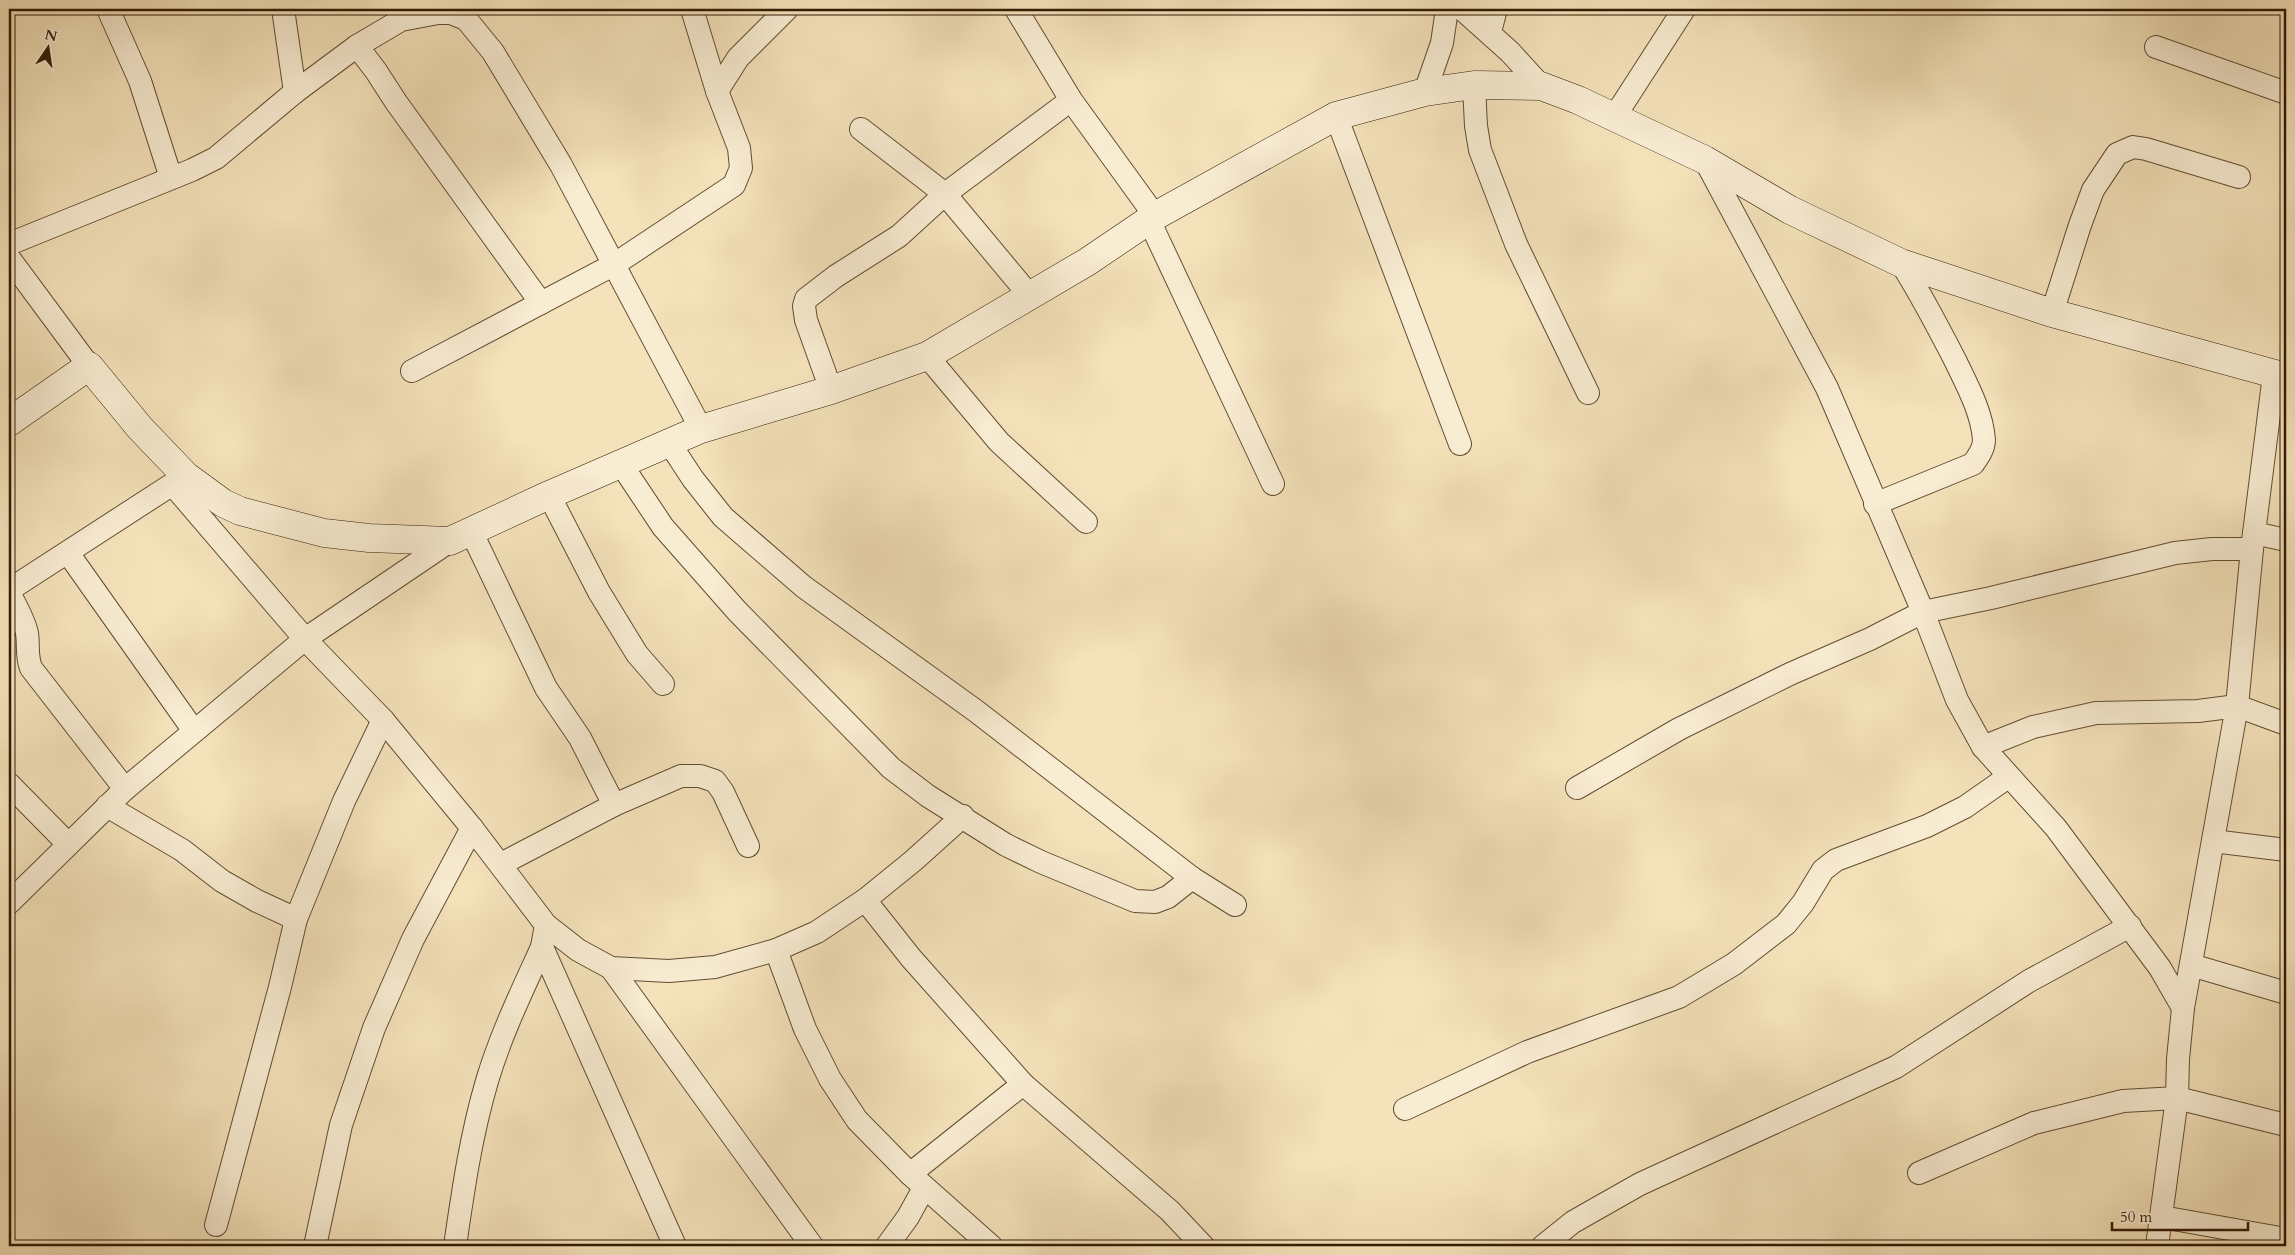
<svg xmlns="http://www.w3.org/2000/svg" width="2295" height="1255" font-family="Cardo,serif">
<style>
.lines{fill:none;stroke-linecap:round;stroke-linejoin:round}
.street-casing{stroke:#624d32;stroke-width:24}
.secondary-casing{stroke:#311b04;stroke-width:29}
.street{stroke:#f8ecd2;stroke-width:22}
.secondary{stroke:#f8ecd2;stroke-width:28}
</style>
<rect width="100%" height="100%" fill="#f4e2ba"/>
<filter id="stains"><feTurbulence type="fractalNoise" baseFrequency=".004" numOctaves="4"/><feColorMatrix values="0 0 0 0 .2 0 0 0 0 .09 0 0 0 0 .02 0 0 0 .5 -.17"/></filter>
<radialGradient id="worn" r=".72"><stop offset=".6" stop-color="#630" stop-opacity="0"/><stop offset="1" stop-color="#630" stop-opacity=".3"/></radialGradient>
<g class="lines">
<defs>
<g id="street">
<path d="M 108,9 L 140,81 L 171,178"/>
<path d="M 283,9 L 295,92"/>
<path d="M 1016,9 L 1071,100 L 1155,216"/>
<path d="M 1462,9 L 1510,52 L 1541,86"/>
<path d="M 1490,32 L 1496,9"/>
<path d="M 357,46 L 376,71 L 396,102 L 541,303"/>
<path d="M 2156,47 L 2286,93"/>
<path d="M 1474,85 L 1476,126 L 1480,150 L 1516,244 L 1588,393"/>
<path d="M 717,91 L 738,58 L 787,9"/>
<path d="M 1425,92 L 1442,43 L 1447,9"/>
<path d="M 1336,116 L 1460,444"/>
<path d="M 1615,116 L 1684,9"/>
<path d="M 861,129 L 945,194 L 1030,296"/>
<path d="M 1705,160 L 1827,388 L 1923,612 L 1957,700 L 1983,747 L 2056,828 L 2160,968 L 2183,1008"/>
<path d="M 1149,220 L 1273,484"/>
<path d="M 9,244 L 192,170 L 216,158 L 295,92 L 357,46 L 401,20 L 438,13 L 451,13 L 466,19 L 493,52 L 561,165 L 701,429"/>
<path d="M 9,258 L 89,366"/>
<path d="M 2052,313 L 2080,225 L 2093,190 L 2117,154 L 2133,147 L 2146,149 L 2239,177"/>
<path d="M 927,356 L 999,442 L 1086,522"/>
<path d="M 412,371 L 615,264 L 734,185 L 741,168 L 739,148 L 717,91 L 692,9"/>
<path d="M 831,390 L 806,320 L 804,306 L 806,299 L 836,276 L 899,236 L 945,194 L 1071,100"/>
<path d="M 670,444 L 693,479 L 723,517 L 804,587 L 976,711 L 1192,878 L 1235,905"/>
<path d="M 621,464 L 663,527 L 737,611 L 891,768 L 928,796 L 1006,845 L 1041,862 L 1135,901 L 1155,902 L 1168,897 L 1192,878"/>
<path d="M 549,495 L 599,592 L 637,654 L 663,684"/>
<path d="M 1875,504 L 1973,464 C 1978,457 1984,449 1984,440 C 1982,412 1967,385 1955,360 C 1938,327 1921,294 1901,263"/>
<path d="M 471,531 L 546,688 L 580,738 L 614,805"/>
<path d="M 2254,533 L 2286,540"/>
<path d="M 450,541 L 305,639 L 383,720 L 472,828 L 546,925 L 542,947 L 675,1246"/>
<path d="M 68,553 L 194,731"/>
<path d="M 9,590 L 185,476"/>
<path d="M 9,592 C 15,605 24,619 27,633 C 29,646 26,655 31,668 L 125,789"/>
<path d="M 1983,747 L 2033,727 L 2096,713 L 2198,711 L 2237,706 L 2286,724"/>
<path d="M 9,784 L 68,844"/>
<path d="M 1577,788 L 1679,729 L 1790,674 L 1870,639 L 1923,612 L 1991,598 L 2175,553 L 2212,549 L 2252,549"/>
<path d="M 107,806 L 182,850 L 222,881 L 257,901 L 296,919"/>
<path d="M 2213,841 L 2286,850"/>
<path d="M 501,864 L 614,805 L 681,776 L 700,776 L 715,781 L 723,792 L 748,846"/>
<path d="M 865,900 L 911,958 L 1023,1084 L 1170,1211 L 1203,1246"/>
<path d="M 9,903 L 125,789 L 305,639 L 173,485"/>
<path d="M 546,925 L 578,950 L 611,968 L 669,971 L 715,967 L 776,950 L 817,932 L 865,900 L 913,861 L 963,816"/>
<path d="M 776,950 L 805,1029 L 830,1079 L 857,1120 L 910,1174 L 991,1246"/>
<path d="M 2191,965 L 2286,993"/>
<path d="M 611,968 L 812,1246"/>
<path d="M 1405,1109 L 1527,1052 L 1679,997 L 1734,964 L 1786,924 L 1803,903 L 1823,870 L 1836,860 L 1927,826 L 1965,807 L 2008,777"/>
<path d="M 1919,1173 L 2034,1123 L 2123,1101 L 2177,1098 L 2286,1125"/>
<path d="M 910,1174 L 1023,1084"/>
<path d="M 2162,1217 L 2286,1239"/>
<path d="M 216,1225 L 280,987 L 296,919 L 344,801 L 383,720"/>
<path d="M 315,1246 L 341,1125 L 374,1028 L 413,939 L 472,828"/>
<path d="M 455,1246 C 463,1191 471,1135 487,1081 C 501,1034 522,991 542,947"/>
<path d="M 887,1246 L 908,1217 L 924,1188"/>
<path d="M 1543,1246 L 1573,1222 L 1640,1184 L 1896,1067 L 2029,981 L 2130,926"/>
<path d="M 2157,1246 L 2177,1098 L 2178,1059 L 2183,1008 L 2237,706 L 2252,549 L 2274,375"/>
</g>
<path id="secondary" d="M 9,422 L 89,366 L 140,428 L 186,476 L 223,503 L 240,511 L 324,533 L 369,538 L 450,541 L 549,495 L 701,429 L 831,390 L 927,356 L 1087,262 L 1155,216 L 1336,116 L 1425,92 L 1474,85 L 1541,86 L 1578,100 L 1705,160 L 1790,210 L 1901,263 L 2052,313 L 2286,377"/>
</defs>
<use href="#street" class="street-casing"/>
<use href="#secondary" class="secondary-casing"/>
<use href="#street" class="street"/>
<use href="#secondary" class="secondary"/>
</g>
<rect width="2295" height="1255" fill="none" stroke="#f4e2ba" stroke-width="30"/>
<rect x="10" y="10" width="2275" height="1235" fill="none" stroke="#311b04" stroke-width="2.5"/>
<rect x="15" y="15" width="2265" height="1225" fill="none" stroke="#311b04"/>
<g transform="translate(48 48) rotate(13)" stroke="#f8ecd2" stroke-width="4" paint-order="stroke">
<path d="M0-4L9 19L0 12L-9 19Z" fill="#311b04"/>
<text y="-8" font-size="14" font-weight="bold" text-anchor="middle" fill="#311b04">N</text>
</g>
<path d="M2112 1222v8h136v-8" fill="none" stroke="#311b04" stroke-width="2.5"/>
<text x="2120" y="1222" font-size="15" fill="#311b04" stroke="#f8ecd2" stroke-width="4" paint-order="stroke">50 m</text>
<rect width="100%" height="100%" filter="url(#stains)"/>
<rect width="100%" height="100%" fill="url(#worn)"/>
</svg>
